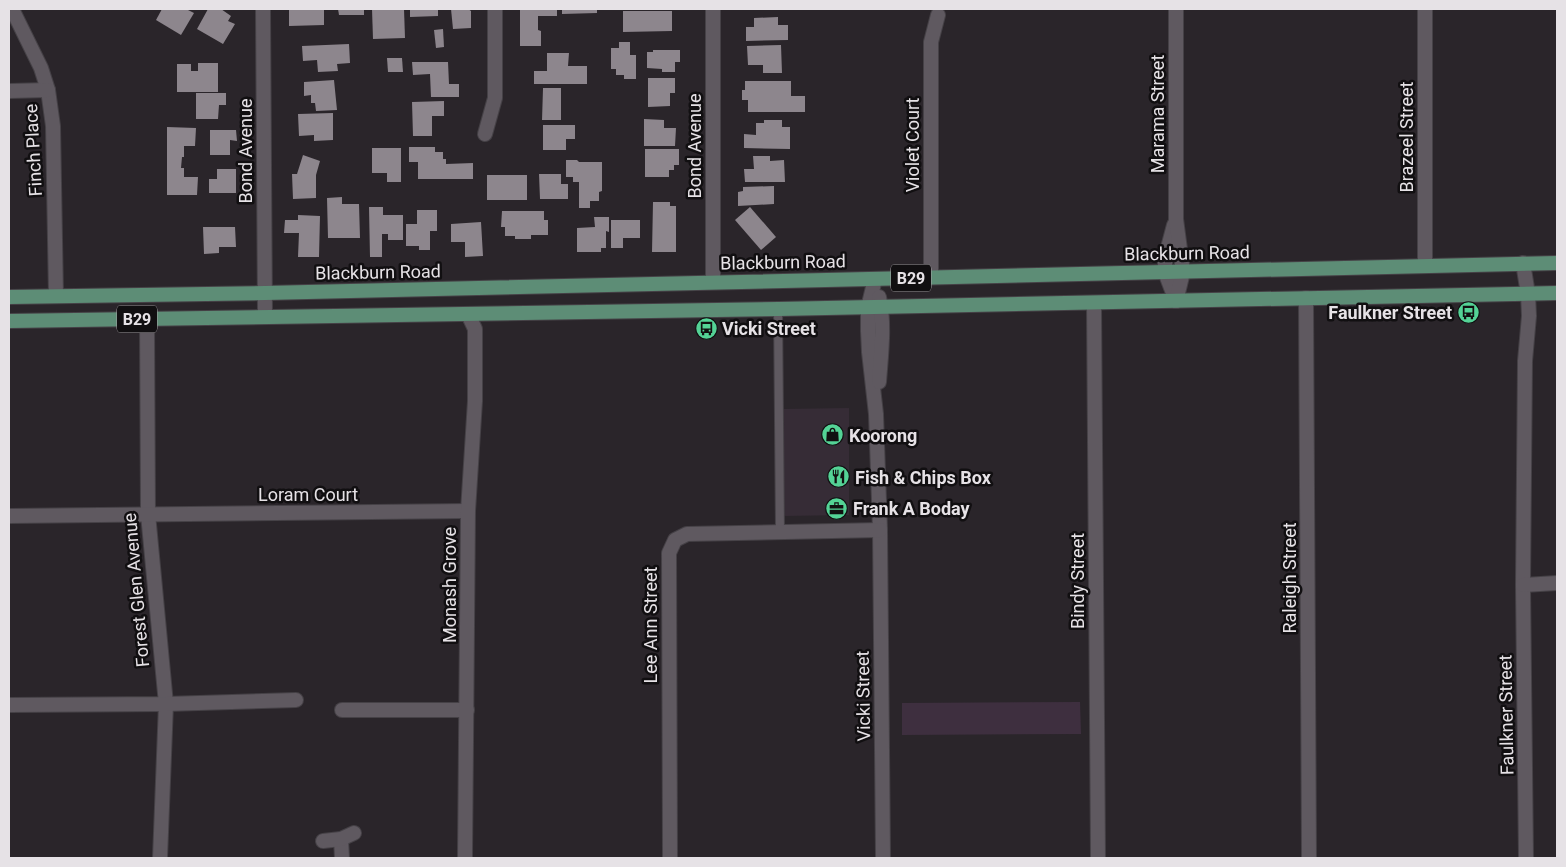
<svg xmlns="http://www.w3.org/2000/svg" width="1566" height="867" font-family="Roboto,sans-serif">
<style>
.built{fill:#362c36}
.green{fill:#3e2f3f}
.building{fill:#8d868d}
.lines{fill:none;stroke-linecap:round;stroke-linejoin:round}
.service-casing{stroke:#454146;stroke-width:10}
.minor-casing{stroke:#454146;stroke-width:16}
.primary-casing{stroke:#454146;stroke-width:16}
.service{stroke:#5f5960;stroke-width:8}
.minor{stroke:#5f5960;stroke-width:14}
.primary{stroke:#5d8d76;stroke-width:14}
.labels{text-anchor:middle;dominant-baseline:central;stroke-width:5;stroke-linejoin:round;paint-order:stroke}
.shield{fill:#110f11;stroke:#a6a3a6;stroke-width:1}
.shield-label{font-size:16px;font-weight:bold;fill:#e6e2e6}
.street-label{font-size:18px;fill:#e6e2e6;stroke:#110f11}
.poi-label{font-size:18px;font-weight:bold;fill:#e6e2e6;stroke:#110f11;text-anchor:start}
</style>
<rect width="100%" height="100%" fill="#2a252a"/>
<path class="built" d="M 849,408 L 849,515 L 784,516 L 783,409 Z"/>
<path class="green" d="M 1080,702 L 1081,734 L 902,735 L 902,703 Z"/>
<g class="building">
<path d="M 162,9 L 186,9 L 194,13 L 181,35 L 156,20 Z"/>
<path d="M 208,9 L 221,9 L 231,16 L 228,21 L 235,24 L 223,44 L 197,29 Z"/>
<path d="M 289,9 L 324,9 L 324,25 L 289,26 Z"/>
<path d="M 338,9 L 364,9 L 364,15 L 339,15 Z"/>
<path d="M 372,9 L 404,9 L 405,38 L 373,39 Z"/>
<path d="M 410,9 L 438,9 L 438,16 L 410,17 Z"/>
<path d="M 451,9 L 468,9 L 471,11 L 471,28 L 453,29 Z"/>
<path d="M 520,9 L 557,9 L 557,16 L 538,16 L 538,30 L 541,31 L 541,46 L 520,46 Z"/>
<path d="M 562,9 L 597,9 L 597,13 L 562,14 Z"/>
<path d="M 623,11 L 672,11 L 672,31 L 623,32 Z"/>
<path d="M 778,17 L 778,25 L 788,25 L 788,40 L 746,41 L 746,27 L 754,27 L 754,18 Z"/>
<path d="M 443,29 L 444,47 L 436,48 L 434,30 Z"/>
<path d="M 619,42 L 630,42 L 630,55 L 636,55 L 636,79 L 624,79 L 624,75 L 616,75 L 616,69 L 611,69 L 611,48 L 619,48 Z"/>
<path d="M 349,44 L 350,63 L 337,64 L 338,71 L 318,72 L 317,60 L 303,61 L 302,46 Z"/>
<path d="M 781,45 L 782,73 L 763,73 L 763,65 L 748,65 L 747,46 Z"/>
<path d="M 653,50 L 680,50 L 680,62 L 675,62 L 675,72 L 662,72 L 662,69 L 647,68 L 647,52 L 653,52 Z"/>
<path d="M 547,53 L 569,53 L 568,66 L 587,66 L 587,84 L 534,84 L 534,71 L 547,71 Z"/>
<path d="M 387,58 L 402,58 L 403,72 L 388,72 Z"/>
<path d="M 412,62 L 448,62 L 449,84 L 459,84 L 459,97 L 431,97 L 430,74 L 413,75 Z"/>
<path d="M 198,63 L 218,63 L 218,92 L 177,92 L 177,64 L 191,64 L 191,71 L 198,71 Z"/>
<path d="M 648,78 L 675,78 L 675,93 L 670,93 L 670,106 L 648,107 Z"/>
<path d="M 334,80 L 337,110 L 316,111 L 315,103 L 311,103 L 311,95 L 304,96 L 304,82 Z"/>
<path d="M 745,81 L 791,81 L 791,96 L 805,96 L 805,112 L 748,112 L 748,100 L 742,100 L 742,90 L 745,90 Z"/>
<path d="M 543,88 L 561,88 L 561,120 L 542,120 Z"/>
<path d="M 196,93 L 226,93 L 226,105 L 219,105 L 218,119 L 196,119 Z"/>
<path d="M 444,101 L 444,116 L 432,116 L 432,136 L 413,136 L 412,102 Z"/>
<path d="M 333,113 L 333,140 L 314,141 L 314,135 L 299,136 L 298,114 Z"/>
<path d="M 644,119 L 664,120 L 664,128 L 676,128 L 675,146 L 644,146 Z"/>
<path d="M 764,120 L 782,120 L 782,127 L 790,127 L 790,149 L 744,148 L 744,134 L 756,135 L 756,123 L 764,123 Z"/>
<path d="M 543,125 L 575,125 L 575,139 L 566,139 L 566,150 L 543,150 Z"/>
<path d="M 167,127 L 196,128 L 195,146 L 184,146 L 184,157 L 182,157 L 181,168 L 184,168 L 184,177 L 198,177 L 197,195 L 167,195 Z"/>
<path d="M 210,130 L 236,130 L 237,141 L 230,140 L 230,155 L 210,155 Z"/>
<path d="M 409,147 L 435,147 L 435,152 L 443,152 L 443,159 L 446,159 L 446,164 L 473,163 L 473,179 L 418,179 L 418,162 L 409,162 Z"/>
<path d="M 372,148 L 401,148 L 401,182 L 387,182 L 387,173 L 372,173 Z"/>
<path d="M 645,149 L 679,149 L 679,165 L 674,165 L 674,170 L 669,170 L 669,177 L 645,177 Z"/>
<path d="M 303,155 L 320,161 L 316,175 L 316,198 L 293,199 L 292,174 L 297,174 Z"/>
<path d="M 753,156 L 770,156 L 770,161 L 784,160 L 785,182 L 745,182 L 744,169 L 754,169 Z"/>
<path d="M 566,160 L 577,160 L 579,162 L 602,162 L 602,191 L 599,192 L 599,201 L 590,201 L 590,208 L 579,208 L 579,182 L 573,182 L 573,177 L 566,177 Z"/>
<path d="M 217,169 L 236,169 L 236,193 L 209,193 L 209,179 L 217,179 Z"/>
<path d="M 539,174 L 561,174 L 561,184 L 568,184 L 568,199 L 540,199 Z"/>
<rect x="487" y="175" width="40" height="25"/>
<path d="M 774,186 L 774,204 L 738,206 L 738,192 L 743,191 L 743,187 Z"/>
<path d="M 342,197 L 342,204 L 359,204 L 360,238 L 328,238 L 327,198 Z"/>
<path d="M 653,202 L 670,202 L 670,206 L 676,206 L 676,252 L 652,252 Z"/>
<path d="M 369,207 L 383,207 L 383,215 L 403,215 L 403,240 L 388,240 L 388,234 L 382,234 L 382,257 L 370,257 Z"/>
<path d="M 750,207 L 776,237 L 761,250 L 735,220 Z"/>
<path d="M 417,210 L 437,210 L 437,231 L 430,231 L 430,250 L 419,250 L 419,246 L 406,246 L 406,224 L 417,224 Z"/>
<path d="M 502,211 L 544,211 L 544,220 L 548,220 L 548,235 L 531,235 L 531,239 L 515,239 L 515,236 L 505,236 L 505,227 L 501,227 Z"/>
<path d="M 298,215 L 320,216 L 319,257 L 298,257 L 299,233 L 284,233 L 285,220 L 298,220 Z"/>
<path d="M 594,217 L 609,217 L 609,232 L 606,231 L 606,248 L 601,248 L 601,252 L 577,252 L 577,228 L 595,227 Z"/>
<path d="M 611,220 L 640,220 L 640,238 L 623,238 L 623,248 L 611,248 Z"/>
<path d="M 481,222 L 483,256 L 465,257 L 465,242 L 451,242 L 451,224 Z"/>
<path d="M 203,227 L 235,227 L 236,247 L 219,247 L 219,253 L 204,254 Z"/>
</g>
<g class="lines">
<defs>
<path id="service" d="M 778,309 L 780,533"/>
<g id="minor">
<path d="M 12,9 L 41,68 L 48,90 L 53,126 L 56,296"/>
<path d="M 263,9 L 265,317"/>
<path d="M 713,9 L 713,282"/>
<path d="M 9,91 L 48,90"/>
<path d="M 485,134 L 495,98 L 495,9"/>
<path d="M 1174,225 L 1165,259 L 1165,272 L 1176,301"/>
<path d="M 1523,263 L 1528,294 L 1529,316 L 1525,361 L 1523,585 L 1526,858"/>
<path d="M 1425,266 L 1425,9"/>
<path d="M 931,277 L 931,42 L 938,15"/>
<path d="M 875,279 L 868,308 L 868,331 L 869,352 L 876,414 L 880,530 L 883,858"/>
<path d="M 1306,298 L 1309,858"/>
<path d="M 1176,301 L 1183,272 L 1176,219 L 1176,9"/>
<path d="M 1094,303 L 1098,858"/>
<path d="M 147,319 L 148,514 L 166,704 L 160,858"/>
<path d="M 879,382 C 881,354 885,324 879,297"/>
<path d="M 9,516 L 468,511"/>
<path d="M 1523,585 L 1557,583"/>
<path d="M 9,705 L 166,704 L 296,700"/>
<path d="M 342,710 L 467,710"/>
<path d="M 341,839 L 342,858"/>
<path d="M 323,841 L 341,839 L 354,833"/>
<path d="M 465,858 L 468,511 L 475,401 L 475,329 L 468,314"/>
<path d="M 670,858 L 669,553 L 675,540 L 687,534 L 880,530"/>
</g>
<g id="primary">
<path d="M 9,297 L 265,293 L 1557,263"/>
<path d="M 9,321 L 778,309 L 1557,293"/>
</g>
</defs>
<use href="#service" class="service-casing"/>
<use href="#minor" class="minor-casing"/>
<use href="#primary" class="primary-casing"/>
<use href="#service" class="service"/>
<use href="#minor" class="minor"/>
<use href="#primary" class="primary"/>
</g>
<defs>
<symbol id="bus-disc" viewBox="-11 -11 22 22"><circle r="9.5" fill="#54d396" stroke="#110f11"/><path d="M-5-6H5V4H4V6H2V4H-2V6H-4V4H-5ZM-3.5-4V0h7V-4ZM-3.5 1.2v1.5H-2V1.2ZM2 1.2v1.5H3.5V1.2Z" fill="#111"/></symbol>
<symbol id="shop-disc" viewBox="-11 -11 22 22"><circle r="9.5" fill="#54d396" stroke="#110f11"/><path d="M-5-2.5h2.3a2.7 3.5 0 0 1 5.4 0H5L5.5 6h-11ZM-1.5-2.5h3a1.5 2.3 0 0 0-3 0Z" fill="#111"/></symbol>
<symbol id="restaurant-disc" viewBox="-11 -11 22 22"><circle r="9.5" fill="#54d396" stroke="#110f11"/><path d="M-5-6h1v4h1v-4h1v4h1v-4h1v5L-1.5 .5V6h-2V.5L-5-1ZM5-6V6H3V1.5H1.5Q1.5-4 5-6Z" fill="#111"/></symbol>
<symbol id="office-disc" viewBox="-11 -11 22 22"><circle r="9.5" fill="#54d396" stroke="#110f11"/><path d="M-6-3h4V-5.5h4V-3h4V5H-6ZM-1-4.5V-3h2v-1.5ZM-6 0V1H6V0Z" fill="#111"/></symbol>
</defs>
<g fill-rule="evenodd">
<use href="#bus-disc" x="1456" y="300" width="25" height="25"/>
<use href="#bus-disc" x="694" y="316" width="25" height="25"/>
<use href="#shop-disc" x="820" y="422" width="25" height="25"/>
<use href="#restaurant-disc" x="826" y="464" width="25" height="25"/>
<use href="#office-disc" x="824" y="496" width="25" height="25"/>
</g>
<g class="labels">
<g class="shield">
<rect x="891" y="264.5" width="40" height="27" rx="4"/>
<rect x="117" y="305.5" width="40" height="27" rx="4"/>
</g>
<g class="shield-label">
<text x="911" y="278">B29</text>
<text x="137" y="319">B29</text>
</g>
<g class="street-label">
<text transform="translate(1157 114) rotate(-90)">Marama Street</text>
<text transform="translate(1406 137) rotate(-90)">Brazeel Street</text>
<text transform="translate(912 145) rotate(-90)">Violet Court</text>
<text transform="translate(694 146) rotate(-90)">Bond Avenue</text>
<text transform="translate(33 150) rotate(-93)">Finch Place</text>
<text transform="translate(245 151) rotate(-90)">Bond Avenue</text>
<text transform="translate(1187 253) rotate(-1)">Blackburn Road</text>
<text transform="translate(783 262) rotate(-1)">Blackburn Road</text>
<text transform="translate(378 272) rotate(-1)">Blackburn Road</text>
<text x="308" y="494">Loram Court</text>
<text transform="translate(1289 578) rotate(-90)">Raleigh Street</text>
<text transform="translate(1077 581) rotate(-90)">Bindy Street</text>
<text transform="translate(449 585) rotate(-90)">Monash Grove</text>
<text transform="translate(136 590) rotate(-95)">Forest Glen Avenue</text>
<text transform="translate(650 625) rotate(-90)">Lee Ann Street</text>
<text transform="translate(863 696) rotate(-91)">Vicki Street</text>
<text transform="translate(1506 715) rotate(-91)">Faulkner Street</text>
</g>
<g class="poi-label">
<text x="1452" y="312" text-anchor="end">Faulkner Street</text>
<text x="722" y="328">Vicki Street</text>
<text x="849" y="435">Koorong</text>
<text x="855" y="477">Fish &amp; Chips Box</text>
<text x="853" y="508">Frank A Boday</text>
</g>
</g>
<rect width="1566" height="867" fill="none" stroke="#e6e2e6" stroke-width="20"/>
</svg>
